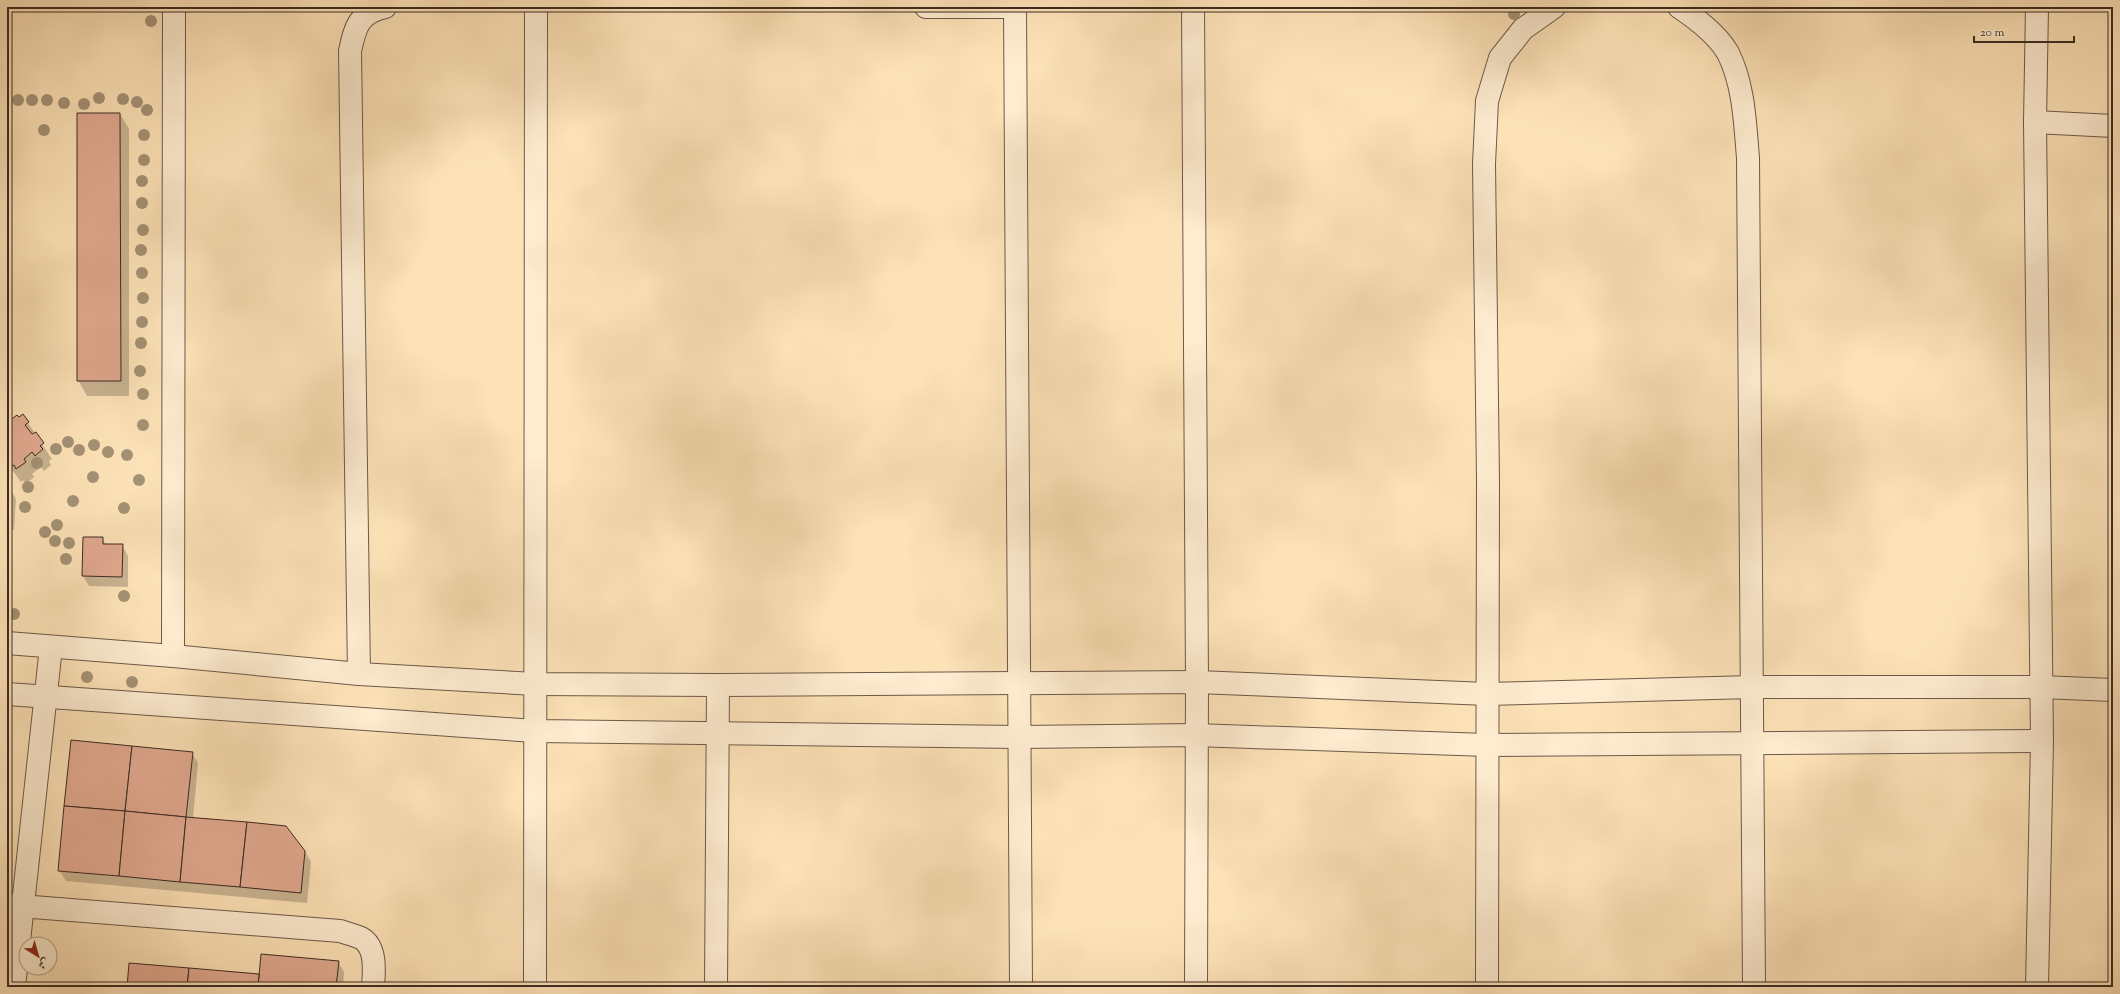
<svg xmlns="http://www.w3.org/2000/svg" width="2120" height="994" font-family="'Sorts Mill Goudy',Amiri,serif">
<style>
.shadow{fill:#0003}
.building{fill:#e2a990;stroke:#3c2b24}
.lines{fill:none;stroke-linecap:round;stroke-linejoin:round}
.minor-casing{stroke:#6c5949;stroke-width:24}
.minor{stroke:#feecd0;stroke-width:22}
.tree{fill:#a49275}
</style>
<rect width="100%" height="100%" fill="#fde2b7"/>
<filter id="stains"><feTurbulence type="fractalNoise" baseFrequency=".005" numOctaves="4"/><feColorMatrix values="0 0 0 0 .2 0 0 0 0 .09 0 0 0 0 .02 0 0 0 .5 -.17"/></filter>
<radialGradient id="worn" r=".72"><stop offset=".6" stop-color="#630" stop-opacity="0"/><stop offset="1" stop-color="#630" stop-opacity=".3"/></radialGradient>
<g class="shadow">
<path d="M 120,114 L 129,129 L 129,396 L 87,396 L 78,380 Z"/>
<path d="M 17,416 L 28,423 L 52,459 L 49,461 L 51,465 L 44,471 L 41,467 L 32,474 L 34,477 L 26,484 L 23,480 L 21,482 L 13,471 L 7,476 L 7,425 Z"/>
<path d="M 7,483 L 16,499 L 14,530 L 7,530 Z"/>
<path d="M 102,538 L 106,545 L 122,545 L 128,556 L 128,587 L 89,586 L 83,576 Z"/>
<path d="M 7,752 L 9,756 L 7,777 Z"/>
<path d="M 192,753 L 198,763 L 193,818 L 305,851 L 311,862 L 307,903 L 66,881 L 59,870 Z"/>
<path d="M 338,962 L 344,972 L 343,987 L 128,987 L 130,964 L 260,975 Z"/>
</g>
<g class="building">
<path d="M 77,113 L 120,113 L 121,381 L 77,381 Z"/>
<path d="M 23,414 L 29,422 L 25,425 L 32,434 L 36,432 L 44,443 L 40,446 L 43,449 L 35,456 L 32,452 L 24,459 L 26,462 L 16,469 L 14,465 L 11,467 L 7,462 L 7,425 L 10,423 L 9,421 L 17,415 L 19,417 Z"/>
<path d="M 83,537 L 103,537 L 103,544 L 123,544 L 122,577 L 82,576 Z"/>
<path d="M 71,740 L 132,746 L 125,811 L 64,806 Z"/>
<path d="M 132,746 L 193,752 L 186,817 L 125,811 Z"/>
<path d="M 64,806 L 125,811 L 119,876 L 58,871 Z"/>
<path d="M 125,811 L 186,817 L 180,882 L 119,876 Z"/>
<path d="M 186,817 L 247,822 L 240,887 L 180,882 Z"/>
<path d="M 247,822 L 286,826 L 305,851 L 301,893 L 240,887 Z"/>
<path d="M 261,954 L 339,961 L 336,987 L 258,987 Z"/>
<path d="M 129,963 L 189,968 L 187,987 L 127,987 Z"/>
<path d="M 189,968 L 259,974 L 258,987 L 187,987 Z"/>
</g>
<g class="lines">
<defs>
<g id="minor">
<path d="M 926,7 L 1010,7"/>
<path d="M 1015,7 L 1021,987"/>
<path d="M 1193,7 L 1197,682 L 1196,987"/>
<path d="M 1679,7 C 1697,19 1717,34 1728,53 C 1744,85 1745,123 1748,158 L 1754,987"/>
<path d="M 2035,122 L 2113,126"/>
<path d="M 7,643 L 173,656 L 359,674 L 535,684 L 718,685 L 1197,682 L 1487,694 L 1753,687 L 2041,687 L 2113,690"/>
<path d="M 173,656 L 174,7"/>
<path d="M 359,674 L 350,51 C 355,28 358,13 385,7"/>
<path d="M 7,694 L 535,731 L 1020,737 L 1195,735 L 1487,745 L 2042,741"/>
<path d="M 7,905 L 340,931 C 346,933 354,935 361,938 C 377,947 374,972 373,987"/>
<path d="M 14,987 L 51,647"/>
<path d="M 535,987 L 536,7"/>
<path d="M 716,987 L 718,685"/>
<path d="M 1487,987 L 1488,480 L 1484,164 L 1487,101 L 1500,58 L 1523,29 L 1554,7"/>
<path d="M 2037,987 L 2042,741 L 2035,122 L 2037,7"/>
</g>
</defs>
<use href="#minor" class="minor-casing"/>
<use href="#minor" class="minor"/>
</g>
<g class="tree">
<circle cx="1514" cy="14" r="6"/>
<circle cx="151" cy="21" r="6"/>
<circle cx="99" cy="98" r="6"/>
<circle cx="123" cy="99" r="6"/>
<circle cx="18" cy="100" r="6"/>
<circle cx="32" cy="100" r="6"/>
<circle cx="47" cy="100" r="6"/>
<circle cx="137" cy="102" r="6"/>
<circle cx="64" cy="103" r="6"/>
<circle cx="84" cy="104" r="6"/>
<circle cx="147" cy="110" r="6"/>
<circle cx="44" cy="130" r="6"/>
<circle cx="144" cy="135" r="6"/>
<circle cx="144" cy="160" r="6"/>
<circle cx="142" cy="181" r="6"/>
<circle cx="142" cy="203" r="6"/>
<circle cx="143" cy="230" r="6"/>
<circle cx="141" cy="250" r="6"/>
<circle cx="142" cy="273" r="6"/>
<circle cx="143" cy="298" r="6"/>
<circle cx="142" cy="322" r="6"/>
<circle cx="141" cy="343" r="6"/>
<circle cx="140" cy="371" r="6"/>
<circle cx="143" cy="394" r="6"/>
<circle cx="143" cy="425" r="6"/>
<circle cx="68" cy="442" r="6"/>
<circle cx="94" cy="445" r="6"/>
<circle cx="56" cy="449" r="6"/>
<circle cx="79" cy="450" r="6"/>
<circle cx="108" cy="452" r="6"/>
<circle cx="127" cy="455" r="6"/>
<circle cx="37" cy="463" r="6"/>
<circle cx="93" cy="477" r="6"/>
<circle cx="139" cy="480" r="6"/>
<circle cx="28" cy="487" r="6"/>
<circle cx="73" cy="501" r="6"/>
<circle cx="25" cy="507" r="6"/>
<circle cx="124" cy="508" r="6"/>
<circle cx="57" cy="525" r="6"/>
<circle cx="45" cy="532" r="6"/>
<circle cx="55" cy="541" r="6"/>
<circle cx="69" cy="543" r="6"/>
<circle cx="66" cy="559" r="6"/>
<circle cx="124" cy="596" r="6"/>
<circle cx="14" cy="614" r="6"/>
<circle cx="87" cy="677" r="6"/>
<circle cx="132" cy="682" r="6"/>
</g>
<rect width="2120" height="994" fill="none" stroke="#fde2b7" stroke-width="24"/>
<rect x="8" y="8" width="2104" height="978" fill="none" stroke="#3c2b24" stroke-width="2"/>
<rect x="12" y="12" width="2096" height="970" fill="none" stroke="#3c2b24"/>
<g transform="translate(38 956) rotate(143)"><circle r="19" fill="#feecd0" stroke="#b09f8b"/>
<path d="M0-3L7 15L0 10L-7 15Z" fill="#8f2418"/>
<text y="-6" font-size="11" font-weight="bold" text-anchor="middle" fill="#3c2b24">ش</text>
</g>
<path d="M1974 36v6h100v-6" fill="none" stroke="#3c2b24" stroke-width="2"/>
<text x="1980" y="36" font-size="12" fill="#3c2b24" stroke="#feecd0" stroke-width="3" paint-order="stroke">20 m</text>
<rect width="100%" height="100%" filter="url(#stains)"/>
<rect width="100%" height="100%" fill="url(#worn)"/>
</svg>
